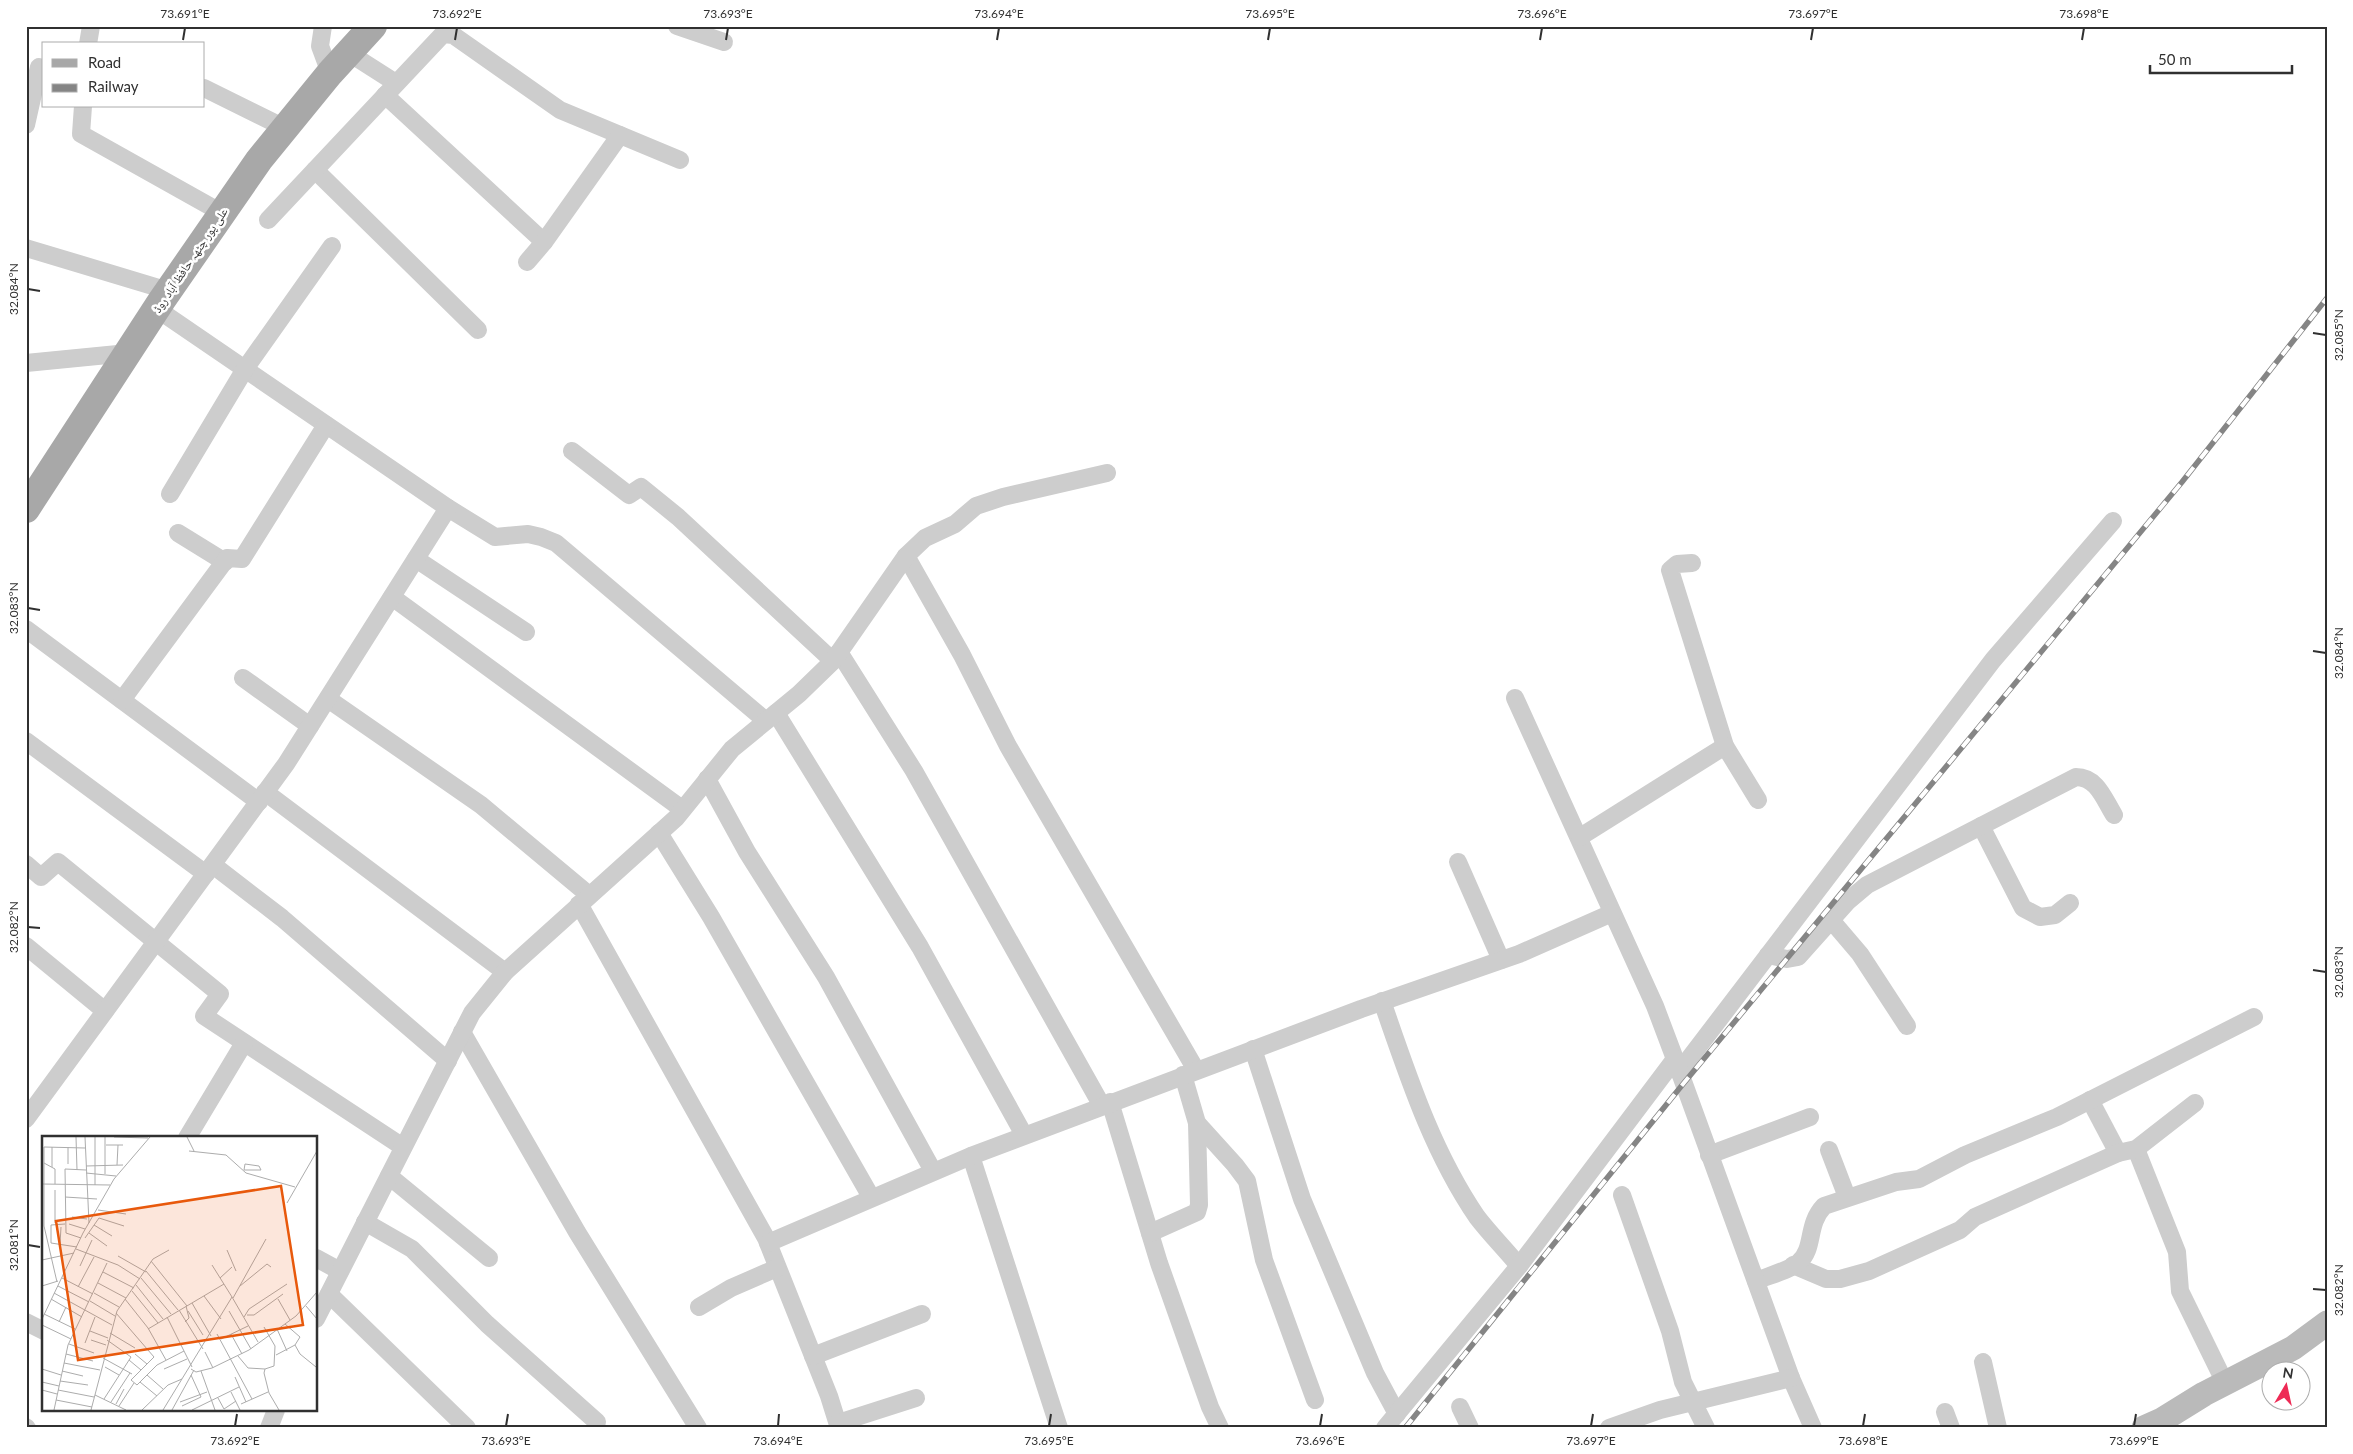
<svg xmlns="http://www.w3.org/2000/svg" width="2353" height="1454" font-family="Lato,'Noto Naskh Arabic',sans-serif">
<style>
.lines{fill:none;stroke-linecap:round;stroke-linejoin:round}
.street{stroke:#cdcdcd;stroke-width:18}
.secondary{stroke:#bababa;stroke-width:25}
.primary{stroke:#a8a8a8;stroke-width:28}
.rail-casing{stroke:#858585;stroke-width:5.5}
.rail{stroke:#fff;stroke-width:4;stroke-dasharray:11;stroke-linecap:butt}
.ticks{fill:none;stroke:#303030;stroke-width:2}
.labels{text-anchor:middle;dominant-baseline:central;stroke-width:5;stroke-linejoin:round;paint-order:stroke}
.street-label{font-size:12px;fill:#303030;stroke:#fff}
.inset-road{fill:none;stroke:#acacac;stroke-width:1}
.view{fill:#e8590c;fill-opacity:0.15;stroke:#e8590c;stroke-width:2.5}
.inset-edge{fill:none;stroke:#303030;stroke-width:2.5}
.neatline{fill:none;stroke:#303030;stroke-width:2}
.ticks-label{font-size:12px;text-anchor:middle;fill:#303030}
</style>
<rect width="100%" height="100%" fill="#fff"/>
<g class="lines">
<g class="street">
<path d="M 323,26 L 320,46 L 330,73"/>
<path d="M 677,26 L 724,42"/>
<path d="M 88,44 L 91,26"/>
<path d="M 349,53 L 396,83"/>
<path d="M 204,88 L 285,128"/>
<path d="M 385,95 L 544,242"/>
<path d="M 83,106 L 81,134 L 222,213"/>
<path d="M 26,125 L 39,67"/>
<path d="M 315,170 L 478,330"/>
<path d="M 268,220 L 443,34 L 453,35 L 560,110 L 680,160"/>
<path d="M 26,248 L 169,291"/>
<path d="M 527,262 L 544,242 L 620,135"/>
<path d="M 157,309 L 448,508 L 495,537 L 528,534 L 541,537 L 556,543 L 766,721"/>
<path d="M 26,363 L 128,353"/>
<path d="M 572,451 L 629,495 L 641,487 L 678,517 L 833,661"/>
<path d="M 170,494 L 245,369 L 332,246"/>
<path d="M 178,533 L 225,562"/>
<path d="M 906,556 L 962,655 L 1008,746 L 1196,1070"/>
<path d="M 416,559 L 526,632"/>
<path d="M 1692,563 L 1677,564 L 1670,570 L 1725,746 L 1758,800"/>
<path d="M 392,597 L 682,809"/>
<path d="M 26,629 L 259,802"/>
<path d="M 839,652 L 914,771 L 1102,1106"/>
<path d="M 243,678 L 310,726"/>
<path d="M 1515,698 L 1655,1006 L 1675,1059"/>
<path d="M 328,699 L 481,805 L 589,895"/>
<path d="M 122,700 L 227,558 L 242,559 L 326,425"/>
<path d="M 776,713 L 920,947 L 1024,1135"/>
<path d="M 26,741 L 206,874"/>
<path d="M 707,779 L 747,852 L 826,977 L 933,1171"/>
<path d="M 265,792 L 505,972"/>
<path d="M 1981,826 L 2023,908 L 2040,917 L 2055,915 L 2070,903"/>
<path d="M 659,833 L 711,917 L 871,1197"/>
<path d="M 1580,837 L 1725,746"/>
<path d="M 1458,862 L 1501,960"/>
<path d="M 26,864 L 41,877 L 58,862 L 220,994 L 204,1016 L 403,1147"/>
<path d="M 213,865 L 282,918 L 448,1061"/>
<path d="M 579,904 L 766,1238 L 829,1396 L 839,1428"/>
<path d="M 1831,920 L 1860,954 L 1907,1026"/>
<path d="M 26,946 L 105,1011"/>
<path d="M 1768,955 L 1787,959 L 1798,957 L 1848,901 L 1867,885 L 2076,777 C 2097,777 2104,799 2114,815"/>
<path d="M 1382,1001 C 1408,1076 1432,1151 1477,1217 C 1490,1234 1506,1250 1519,1266"/>
<path d="M 462,1032 L 577,1232 L 698,1428"/>
<path d="M 1253,1049 L 1302,1199 L 1375,1373 L 1397,1414"/>
<path d="M 1679,1072 L 1993,660 L 2113,521"/>
<path d="M 2090,1100 L 2118,1153"/>
<path d="M 1110,1102 L 1159,1263 L 1210,1407 L 1220,1428"/>
<path d="M 26,1119 L 286,764 L 448,508"/>
<path d="M 1197,1123 L 1235,1165 L 1247,1181 L 1264,1260 L 1315,1400"/>
<path d="M 187,1138 L 244,1043"/>
<path d="M 2136,1149 L 2177,1252 L 2180,1291 L 2225,1383"/>
<path d="M 1829,1150 L 1847,1197"/>
<path d="M 1709,1155 L 1810,1117"/>
<path d="M 971,1156 L 1059,1428"/>
<path d="M 389,1176 L 489,1258"/>
<path d="M 1622,1195 L 1670,1331 L 1683,1382 L 1706,1428"/>
<path d="M 365,1222 L 412,1249 L 487,1324 L 597,1422"/>
<path d="M 1150,1233 L 1197,1212 L 1199,1205 L 1197,1123 L 1183,1075"/>
<path d="M 768,1243 L 971,1156 L 1361,1009 L 1519,954 L 1612,913"/>
<path d="M 316,1258 L 340,1271"/>
<path d="M 1793,1265 L 1826,1279 L 1840,1279 L 1869,1271 L 1960,1230 L 1975,1217 L 2118,1153 L 2136,1149 L 2195,1103"/>
<path d="M 1756,1281 C 1767,1276 1791,1270 1799,1262 C 1815,1248 1806,1225 1824,1206 L 1896,1182 L 1919,1179 L 1965,1155 L 2057,1117 L 2254,1017"/>
<path d="M 329,1294 L 467,1428"/>
<path d="M 699,1307 L 731,1288 L 777,1268"/>
<path d="M 316,1319 L 472,1013 L 505,972 L 676,818 L 732,749 L 799,694 L 833,661 L 906,556 L 925,538 L 955,524 L 976,506 L 1003,497 L 1107,473"/>
<path d="M 26,1322 L 44,1331"/>
<path d="M 813,1356 L 922,1314"/>
<path d="M 1983,1362 L 1998,1428"/>
<path d="M 1460,1407 L 1470,1428"/>
<path d="M 1945,1412 L 1951,1428"/>
<path d="M 838,1423 L 916,1398"/>
<path d="M 26,1427 L 27,1428"/>
<path d="M 269,1428 L 276,1410"/>
<path d="M 1385,1428 L 1519,1266 L 1675,1059 L 1791,1378 L 1813,1428"/>
<path d="M 1609,1428 L 1660,1410 L 1791,1378"/>
</g>
<path class="secondary" d="M 2144,1428 L 2162,1420 L 2204,1394 L 2293,1348 L 2327,1323"/>
<path class="primary" d="M 26,509 L 162,300 L 259,160 L 330,73 L 373,26"/>
<defs>
<path id="rail" d="M 1405,1428 L 1683,1084 L 2182,482 L 2327,298"/>
</defs>
<use href="#rail" class="rail-casing"/>
<use href="#rail" class="rail"/>
</g>
<path class="ticks" d="M 183,40 L 185,28M 455,40 L 457,28M 726,40 L 728,28M 997,40 L 999,28M 1268,40 L 1270,28M 1540,40 L 1542,28M 1811,40 L 1813,28M 2082,40 L 2084,28M 28,289 L 40,291M 2313,333 L 2326,335M 28,608 L 40,610M 2313,651 L 2326,653M 28,927 L 40,928M 2313,970 L 2326,972M 28,1245 L 40,1247M 2313,1289 L 2326,1290M 235,1426 L 237,1414M 506,1426 L 508,1414M 778,1426 L 779,1414M 1049,1426 L 1051,1414M 1320,1426 L 1322,1414M 1591,1426 L 1593,1414M 1863,1426 L 1865,1414M 2134,1426 L 2136,1414"/>
<g class="labels">
<g class="street-label">
<text transform="translate(190 260) rotate(-56)">علی پور چٹھہ حافظ آباد روڈ</text>
</g>
</g>
<g transform="translate(42 1136)">
<rect width="275" height="275" fill="#fff"/>
<path class="inset-road" d="M 34,1 L 35,34M 43,1 L 47,87M 53,1 L 53,49M 72,1 L 106,2M 145,1 L 152,15M 64,9 L 81,9M 2,11 L 2,90 L 15,146M 2,11 L 43,12M 10,11 L 10,31M 26,11 L 26,28M 147,15 L 184,19 L 204,37 L 253,51M 2,27 L 13,33 L 13,48M 203,28 L 217,30 L 219,34 L 202,34 ZM 75,29 L 76,9M 44,30 L 81,29M 44,37 L 74,40M 63,38 L 63,1M 0,48 L 68,49M 13,54 L 13,87M 23,61 L 55,63M 245,67 L 275,15M 56,74 L 84,78M 30,81 L 45,83M 27,88 L 43,93M 52,89 L 70,100M 47,97 L 65,110M 39,102 L 24,97 L 23,33 L 44,34M 43,102 L 57,82 L 82,90M 9,107 L 9,89 L 23,88M 9,107 L 35,111M 18,108 L 19,91M 34,113 L 76,129 L 98,143M 185,114 L 194,135M 76,120 L 104,136M 0,124 L 32,117M 109,125 L 145,170M 170,129 L 190,161M 38,130 L 50,104M 104,135 L 136,174M 61,136 L 92,152M 20,142 L 51,158M 99,142 L 129,178M 178,142 L 190,131M 56,147 L 84,162M 94,149 L 121,183M 0,150 L 16,145M 16,150 L 47,166M 198,150 L 225,128 L 229,131M 36,151 L 52,121M 90,155 L 116,187M 12,157 L 70,189M 52,157 L 77,171M 162,160 L 179,183M 191,162 L 224,103M 9,163 L 40,181M 83,163 L 106,192 L 124,224M 236,163 L 248,184M 48,165 L 73,180M 150,167 L 169,200M 264,170 L 275,183M 137,174 L 161,213M 146,175 L 161,199M 187,175 L 209,213M 74,177 L 112,221 L 89,244 L 95,249 L 115,229 L 142,215M 2,178 L 33,193M 205,179 L 212,179 L 241,158M 125,181 L 150,231M 202,181 L 207,173 L 245,148M 0,183 L 41,97 L 72,43 L 108,1M 17,186 L 24,171M 143,186 L 147,182 L 144,170M 243,188 L 258,201 L 253,209 L 258,218 L 274,231M 0,189 L 29,203M 222,191 L 233,210 L 232,230 L 223,233 L 222,237 L 227,257 L 237,274M 106,193 L 182,148M 235,193 L 245,215M 48,195 L 66,202M 68,197 L 93,212M 175,198 L 210,263M 189,198 L 200,218M 179,203 L 206,190M 49,204 L 64,209M 43,207 L 53,181M 27,208 L 52,217M 163,216 L 171,232M 24,218 L 51,225M 93,218 L 105,228M 234,219 L 253,209M 196,220 L 206,232 L 223,233M 61,222 L 90,238M 87,224 L 99,234M 22,227 L 58,234M 63,231 L 77,239M 0,233 L 19,239M 122,233 L 145,223M 149,233 L 154,236 L 170,232 L 207,214 L 254,180 L 275,156M 20,235 L 41,240M 159,235 L 173,274M 105,239 L 121,253M 193,241 L 204,266M 18,245 L 46,249M 0,246 L 17,250M 98,246 L 115,260M 0,254 L 15,258M 16,254 L 52,261M 189,256 L 198,274M 53,259 L 84,274M 176,262 L 182,273 L 194,265M 62,263 L 89,221 L 65,204M 14,264 L 50,271M 69,266 L 88,237M 138,266 L 165,256M 74,268 L 82,253M 199,268 L 226,256M 77,270 L 92,247M 140,270 L 159,261 L 149,239M 12,274 L 26,209 L 65,127M 49,274 L 75,175 L 111,123 L 127,114M 100,274 L 126,249 L 140,243M 121,274 L 190,161 L 216,206M 130,274 L 152,234M 150,274 L 197,251"/>
<path class="view" d="M 239,50 L 261,189 L 36,224 L 14,85 Z"/>
<rect width="275" height="275" class="inset-edge"/>
</g>
<rect width="2353" height="1454" fill="none" stroke="#ffffff" stroke-width="55"/>
<rect x="42" y="42" width="162" height="65" fill="#ffffff" stroke="#acacac"/>
<rect x="52" y="59" width="25" height="8" fill="#a8a8a8" stroke="#acacac"/>
<text x="88" y="68" font-size="15" fill="#303030">Road</text>
<rect x="52" y="84" width="25" height="8" fill="#858585" stroke="#acacac"/>
<text x="88" y="92" font-size="15" fill="#303030">Railway</text>
<g transform="translate(2286 1386) rotate(9)"><circle r="24" fill="#ffffff" stroke="#acacac"/>
<path d="M0-4L9 19L0 12L-9 19Z" fill="#ee2a55"/>
<text y="-8" font-size="14" font-weight="bold" text-anchor="middle" fill="#303030">N</text>
</g>
<path d="M2150 65v8h142v-8" fill="none" stroke="#303030" stroke-width="2.5"/>
<text x="2158" y="65" font-size="15" fill="#303030" stroke="#ffffff" stroke-width="4" paint-order="stroke">50 m</text>
<rect x="28" y="28" width="2298" height="1398" class="neatline"/>
<g class="ticks-label">
<text x="185" y="18">73.691°E</text>
<text x="457" y="18">73.692°E</text>
<text x="728" y="18">73.693°E</text>
<text x="999" y="18">73.694°E</text>
<text x="1270" y="18">73.695°E</text>
<text x="1542" y="18">73.696°E</text>
<text x="1813" y="18">73.697°E</text>
<text x="2084" y="18">73.698°E</text>
<text transform="translate(14 289) rotate(-90)" y="4">32.084°N</text>
<text transform="translate(2339 335) rotate(-90)" y="4">32.085°N</text>
<text transform="translate(14 608) rotate(-90)" y="4">32.083°N</text>
<text transform="translate(2339 653) rotate(-90)" y="4">32.084°N</text>
<text transform="translate(14 927) rotate(-90)" y="4">32.082°N</text>
<text transform="translate(2339 972) rotate(-90)" y="4">32.083°N</text>
<text transform="translate(14 1245) rotate(-90)" y="4">32.081°N</text>
<text transform="translate(2339 1290) rotate(-90)" y="4">32.082°N</text>
<text x="235" y="1445">73.692°E</text>
<text x="506" y="1445">73.693°E</text>
<text x="778" y="1445">73.694°E</text>
<text x="1049" y="1445">73.695°E</text>
<text x="1320" y="1445">73.696°E</text>
<text x="1591" y="1445">73.697°E</text>
<text x="1863" y="1445">73.698°E</text>
<text x="2134" y="1445">73.699°E</text>
</g>
</svg>
